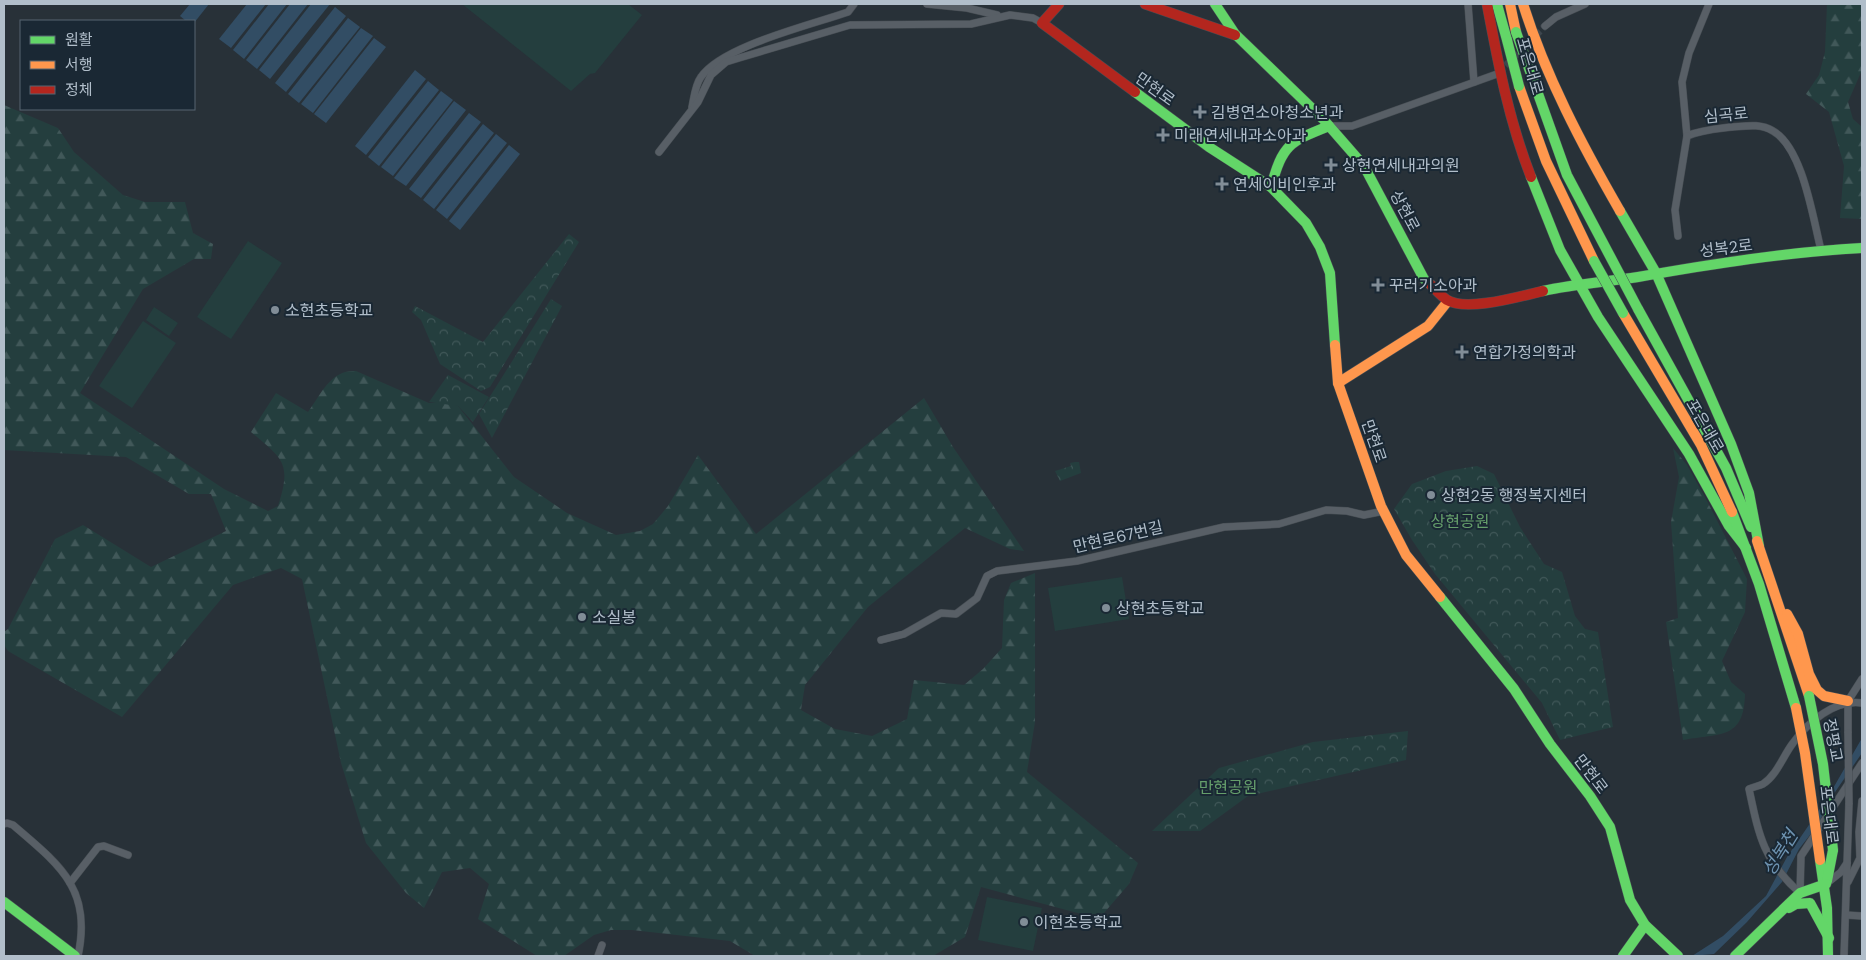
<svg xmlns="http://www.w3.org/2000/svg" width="1866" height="960" font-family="'DM Sans','Noto Sans KR',sans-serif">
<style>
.grass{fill:#243e3e}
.forest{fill:url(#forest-firs)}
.park{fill:url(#park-crowns)}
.water{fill:#324d64}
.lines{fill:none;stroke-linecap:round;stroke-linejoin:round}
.street-tunnel{stroke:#3d464e;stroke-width:7;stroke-dasharray:7 3.5;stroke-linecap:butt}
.street-casing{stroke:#464d53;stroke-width:8}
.fast-casing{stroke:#464d53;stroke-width:11}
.slow-casing{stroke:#464d53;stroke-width:11}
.jam-casing{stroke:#464d53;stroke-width:11}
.street{stroke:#585f66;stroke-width:7}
.fast{stroke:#63d668;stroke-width:10}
.slow{stroke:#ff974d;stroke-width:10}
.jam{stroke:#b3261e;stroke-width:10}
.street-bridge-casing{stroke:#464d53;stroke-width:8;stroke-linecap:butt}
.fast-bridge-casing{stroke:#454e55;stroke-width:11;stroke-linecap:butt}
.slow-bridge-casing{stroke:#454e55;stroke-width:11;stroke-linecap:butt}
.street-bridge{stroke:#585f66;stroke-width:7}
.fast-bridge{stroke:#63d668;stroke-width:10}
.slow-bridge{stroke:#ff974d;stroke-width:10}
.poi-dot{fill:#818d97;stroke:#1a2834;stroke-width:2}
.labels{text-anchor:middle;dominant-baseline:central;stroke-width:4;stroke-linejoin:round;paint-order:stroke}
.street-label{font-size:16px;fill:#b1beca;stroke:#1a2834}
.poi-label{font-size:16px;fill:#b1beca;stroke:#1a2834;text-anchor:start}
.park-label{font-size:16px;fill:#659e6b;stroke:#1a2834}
.water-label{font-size:18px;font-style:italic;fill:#6e93b1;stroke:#1a2834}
</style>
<defs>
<pattern id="forest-firs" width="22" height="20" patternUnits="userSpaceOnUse" patternTransform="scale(1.25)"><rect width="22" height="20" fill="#243e3e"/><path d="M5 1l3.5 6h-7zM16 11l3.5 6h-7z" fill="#415859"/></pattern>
<pattern id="park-crowns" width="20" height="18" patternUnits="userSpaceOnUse" patternTransform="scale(1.25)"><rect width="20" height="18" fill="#243e3e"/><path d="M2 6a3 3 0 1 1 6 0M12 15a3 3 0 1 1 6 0" fill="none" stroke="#415859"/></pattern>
</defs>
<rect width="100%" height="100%" fill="#283138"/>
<g class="grass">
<path d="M 462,4 L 628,4 L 642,15 L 595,73 L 590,74 L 571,91 Z"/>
<path d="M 248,241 L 282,263 L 231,339 L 197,317 Z"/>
<path d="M 154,307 L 178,323 L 169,336 L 146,320 Z"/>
<path d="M 143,321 L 176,343 L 132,408 L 99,386 Z"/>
<path d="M 1122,577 L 1129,619 L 1055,631 L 1048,588 Z"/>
<path d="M 987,897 L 1042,908 L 1033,951 L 978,940 Z"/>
</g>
<g class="forest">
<path d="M 1827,4 L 1862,5 L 1862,70 L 1848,102 L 1853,119 L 1862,127 L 1862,219 L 1840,218 L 1844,166 L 1829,112 L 1806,94 L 1819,75 L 1825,52 Z"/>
<path d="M 4,105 L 58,128 L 74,152 L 123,195 L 145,202 L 185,202 L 193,233 L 213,244 L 211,259 L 194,259 L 143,289 L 80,393 L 224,489 L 268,511 L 278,506 C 292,463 283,459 251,432 L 276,393 L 308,412 C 321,394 331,369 356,371 L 429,403 L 449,403 L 458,406 L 514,477 L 567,513 L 616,535 L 640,531 L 653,524 L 668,506 L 698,455 L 756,534 L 924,398 L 953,447 L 1024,551 L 1010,549 L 965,528 L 868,607 L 805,685 L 801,710 L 835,729 L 872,736 L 907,719 L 914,680 L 964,685 L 983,669 L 1002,648 L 1004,600 L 1011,583 L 1035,573 L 1035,722 L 1027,772 L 1138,863 L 1129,884 L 1104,913 L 1085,915 L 981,887 L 965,937 L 933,956 L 755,956 L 730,941 L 632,930 L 611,930 L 594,935 L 564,956 L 537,956 L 478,919 L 489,884 L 470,868 L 442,872 L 424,908 L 406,893 L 366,843 L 341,763 L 302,579 L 281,568 L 233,585 L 122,717 L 8,651 L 4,645 L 4,632 L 8,629 L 55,539 L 83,525 L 151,567 L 226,531 L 211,494 L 189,494 L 126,457 L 4,450 Z"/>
<path d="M 1673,448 L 1687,465 L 1707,501 L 1747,579 L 1745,612 L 1722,661 L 1731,682 L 1745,694 C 1744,740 1720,733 1683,740 L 1666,622 L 1678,618 L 1671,522 L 1679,477 Z"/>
</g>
<g class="park">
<path d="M 569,234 L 579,242 L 490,387 L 481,391 L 440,364 L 421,320 L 412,312 L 415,306 L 483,342 Z"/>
<path d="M 551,299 L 562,306 L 492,438 L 479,414 Z"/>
<path d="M 448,375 L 489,397 L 473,422 L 458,406 L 429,402 Z"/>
<path d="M 1075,462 L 1079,462 L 1081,473 L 1060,481 L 1055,471 L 1071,466 L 1070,463 Z"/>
<path d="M 1477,466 L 1494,474 L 1520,527 L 1544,564 L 1562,572 L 1575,616 L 1585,629 L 1598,632 L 1613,727 L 1560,740 L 1542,703 L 1435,574 L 1412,540 L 1394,509 L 1412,484 L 1446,471 Z"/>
<path d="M 1408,731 L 1406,760 L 1248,796 L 1200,831 L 1152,831 L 1219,768 L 1313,742 Z"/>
</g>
<g class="water">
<path d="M 190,4 L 209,4 L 194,23 L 186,21 L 180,16 Z"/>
<path d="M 247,4 L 266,4 L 231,48 L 219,39 Z"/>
<path d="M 269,4 L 287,4 L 244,59 L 233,50 Z"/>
<path d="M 290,4 L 308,4 L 257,69 L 246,60 Z"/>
<path d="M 311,4 L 330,4 L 270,79 L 259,70 Z"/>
<path d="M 335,7 L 346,16 L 286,92 L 275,83 Z"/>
<path d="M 348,18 L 360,27 L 299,103 L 288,94 Z"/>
<path d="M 361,28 L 373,36 L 313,113 L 301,104 Z"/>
<path d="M 374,38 L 386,47 L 326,123 L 314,114 Z"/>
<path d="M 415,70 L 426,79 L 366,155 L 355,146 Z"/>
<path d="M 428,81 L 439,90 L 379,166 L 368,157 Z"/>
<path d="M 441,91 L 453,100 L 393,176 L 381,167 Z"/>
<path d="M 454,101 L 466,110 L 406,186 L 394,178 Z"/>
<path d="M 469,113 L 481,122 L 421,198 L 409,189 Z"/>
<path d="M 483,124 L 494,133 L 434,209 L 423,200 Z"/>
<path d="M 496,134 L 507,143 L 447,219 L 436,210 Z"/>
<path d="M 509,145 L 520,154 L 460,230 L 449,221 Z"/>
<path d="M 1862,738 L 1862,753 L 1833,795 L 1817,826 L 1799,849 L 1782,882 L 1747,922 L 1714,954 L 1692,956 L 1723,936 L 1766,896 L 1787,857 L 1828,797 Z"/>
</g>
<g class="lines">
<path class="street-tunnel" d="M 1498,73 L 1545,26"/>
<defs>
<g id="street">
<path d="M 927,4 L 967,8 L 997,15"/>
<path d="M 1468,4 L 1474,82"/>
<path d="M 1709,4 L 1689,53 L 1682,82 L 1687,136 C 1701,130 1716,129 1732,127 C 1746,126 1760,123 1773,131 C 1803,148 1813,219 1821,250"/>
<path d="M 1545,26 L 1556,17 L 1585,4"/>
<path d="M 692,107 C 694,98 695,85 701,77 C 722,46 811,25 848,12 L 854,4"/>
<path d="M 1329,126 L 1352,126 L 1497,74"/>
<path d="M 659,152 L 698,102 L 711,75 L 726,62 L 739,58 L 850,25 L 971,24 L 1010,15 L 1033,18 L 1042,23"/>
<path d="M 1678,236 L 1675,210 L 1687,136"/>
<path d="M 881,640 L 904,634 L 941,613 L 956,614 L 977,598 L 987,576 L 997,571 L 1077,561 L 1224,527 L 1279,524 L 1326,510 L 1347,511 L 1364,515 L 1384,511"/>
<path d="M 1848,733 L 1848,701 L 1862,679"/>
<path d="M 4,824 L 7,823 L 13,825 C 61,866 92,889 78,956"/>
<path d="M 1848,882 L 1860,858 L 1859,832 L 1862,801"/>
<path d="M 70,883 L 98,847 L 104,846 L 128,855"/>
<path d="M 1826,884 L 1841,872 L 1847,863"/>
<path d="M 1800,893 C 1763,860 1759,836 1749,789 C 1753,787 1759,786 1763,784 C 1777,775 1783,756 1793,743 C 1808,722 1835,699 1862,703"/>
<path d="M 1800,893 L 1801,856 L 1862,763"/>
<path d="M 1846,915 L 1862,916"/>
<path d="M 598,956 L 602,945"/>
<path d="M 1844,956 L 1849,803"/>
</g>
<g id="fast">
<path d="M 1215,4 L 1235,34 L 1323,119 L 1364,166 L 1424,279 L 1430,284"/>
<path d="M 1497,4 L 1507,40"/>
<path d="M 1135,92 L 1209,147 L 1271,187 L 1306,223 L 1320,247 L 1330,273 L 1335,345"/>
<path d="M 1531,177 L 1560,250 L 1598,317 L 1689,454 L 1729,526 L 1746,548"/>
<path d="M 1271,187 C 1283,144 1289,142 1329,126"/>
<path d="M 1620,211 L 1656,273 L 1731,444 L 1749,493 L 1759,546"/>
<path d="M 1543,291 C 1574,284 1606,282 1638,277 C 1712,264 1787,252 1862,248"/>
<path d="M 1638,309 L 1726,468 L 1751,527"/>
<path d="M 1732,512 L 1759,584 L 1796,708"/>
<path d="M 1440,597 L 1514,689 L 1550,744 L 1590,796 L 1610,827 L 1630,900 L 1645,925 L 1678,956"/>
<path d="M 1820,860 L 1827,908 L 1828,956"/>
<path d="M 1827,881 L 1833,850"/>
<path d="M 4,902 L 75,956"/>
<path d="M 1789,908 L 1796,904 L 1810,903 L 1829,938"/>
<path d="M 1623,956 L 1645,925"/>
<path d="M 1735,956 L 1800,893 L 1826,884"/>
</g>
<g id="slow">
<path d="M 1510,4 L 1516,32"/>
<path d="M 1523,4 C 1546,77 1582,145 1620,211"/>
<path d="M 1519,86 L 1546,161 L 1594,261"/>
<path d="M 1623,313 L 1701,445 L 1732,512"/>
<path d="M 1335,345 L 1338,383 L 1381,506 L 1406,555 L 1440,597"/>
<path d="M 1338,383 L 1428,326 L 1448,301"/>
<path d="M 1757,541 L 1809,696"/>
<path d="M 1787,614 L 1798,634 L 1809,674 L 1817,690 L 1824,696 L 1848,701"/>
</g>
<g id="jam">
<path d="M 1059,4 L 1042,23 L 1135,92"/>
<path d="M 1145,4 L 1235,35"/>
<path d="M 1487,4 C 1498,63 1509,121 1531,177"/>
<path d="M 1430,284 C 1435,289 1441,296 1447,300 C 1467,312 1521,296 1543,291"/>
</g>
</defs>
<use href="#street" class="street-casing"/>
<use href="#fast" class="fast-casing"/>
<use href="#slow" class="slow-casing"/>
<use href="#jam" class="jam-casing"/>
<use href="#street" class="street"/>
<use href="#fast" class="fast"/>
<use href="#slow" class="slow"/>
<use href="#jam" class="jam"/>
<defs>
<path id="street-bridge" d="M 1848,733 L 1849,803"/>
<g id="fast-bridge">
<path d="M 1516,32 L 1567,175 L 1638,309"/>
<path d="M 1507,40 L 1519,86"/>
<path d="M 1594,261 L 1623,313"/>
<path d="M 1809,696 L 1823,764 L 1833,850"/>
</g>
<path id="slow-bridge" d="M 1796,708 L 1805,753 L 1820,860"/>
</defs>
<use href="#street-bridge" class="street-bridge-casing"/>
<use href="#fast-bridge" class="fast-bridge-casing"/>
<use href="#slow-bridge" class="slow-bridge-casing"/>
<use href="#street-bridge" class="street-bridge"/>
<use href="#fast-bridge" class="fast-bridge"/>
<use href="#slow-bridge" class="slow-bridge"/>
</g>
<g class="poi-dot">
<path d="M1197.5 104.5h5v5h5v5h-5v5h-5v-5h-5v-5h5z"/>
<path d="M1160.5 127.5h5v5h5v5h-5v5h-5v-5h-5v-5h5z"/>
<path d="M1328.5 157.5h5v5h5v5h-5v5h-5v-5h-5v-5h5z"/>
<path d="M1219.5 176.5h5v5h5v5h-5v5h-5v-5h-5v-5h5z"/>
<path d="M1375.5 277.5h5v5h5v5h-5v5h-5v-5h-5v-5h5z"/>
<circle cx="275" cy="310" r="5"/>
<path d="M1459.5 344.5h5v5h5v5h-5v5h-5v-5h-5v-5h5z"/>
<circle cx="1431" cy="495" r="5"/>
<circle cx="1106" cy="608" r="5"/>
<circle cx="582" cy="617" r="5"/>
<circle cx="1024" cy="922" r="5"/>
</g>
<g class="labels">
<g class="street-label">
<text transform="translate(1530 66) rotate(74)">포은대로</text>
<text transform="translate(1155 89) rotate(36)">만현로</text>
<text transform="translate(1726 115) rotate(-6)">심곡로</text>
<text transform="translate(1405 211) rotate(62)">상현로</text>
<text transform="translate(1726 248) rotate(-7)">성복2로</text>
<text transform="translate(1705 426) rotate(60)">포은대로</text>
<text transform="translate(1374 441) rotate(71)">만현로</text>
<text transform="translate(1118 537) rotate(-13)">만현로67번길</text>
<text transform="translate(1833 740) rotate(79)">정평교</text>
<text transform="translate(1591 774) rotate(53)">만현로</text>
<text transform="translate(1829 815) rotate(83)">포은대로</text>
</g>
<g class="poi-label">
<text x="1211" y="112">김병연소아청소년과</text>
<text x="1174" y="135">미래연세내과소아과</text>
<text x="1342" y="165">상현연세내과의원</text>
<text x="1233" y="184">연세이비인후과</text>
<text x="1389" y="285">꾸러기소아과</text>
<text x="285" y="310">소현초등학교</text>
<text x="1473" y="352">연합가정의학과</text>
<text x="1441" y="495">상현2동 행정복지센터</text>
<text x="1116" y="608">상현초등학교</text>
<text x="592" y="617">소실봉</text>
<text x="1034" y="922">이현초등학교</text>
</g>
<g class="park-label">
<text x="1460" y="521">상현공원</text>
<text x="1228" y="787">만현공원</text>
</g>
<g class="water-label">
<text transform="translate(1780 853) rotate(-58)">성복천</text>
</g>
</g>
<rect width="1866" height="960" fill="none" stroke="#b1beca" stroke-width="10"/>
<rect x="20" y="20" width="175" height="90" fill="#1a2834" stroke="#566470"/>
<rect x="30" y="36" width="25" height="8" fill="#63d668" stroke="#566470"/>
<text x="65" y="45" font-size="15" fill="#b1beca">원활</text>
<rect x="30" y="61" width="25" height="8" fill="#ff974d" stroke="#566470"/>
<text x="65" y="70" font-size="15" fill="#b1beca">서행</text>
<rect x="30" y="86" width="25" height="8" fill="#b3261e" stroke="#566470"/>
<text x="65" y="95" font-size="15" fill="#b1beca">정체</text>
</svg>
